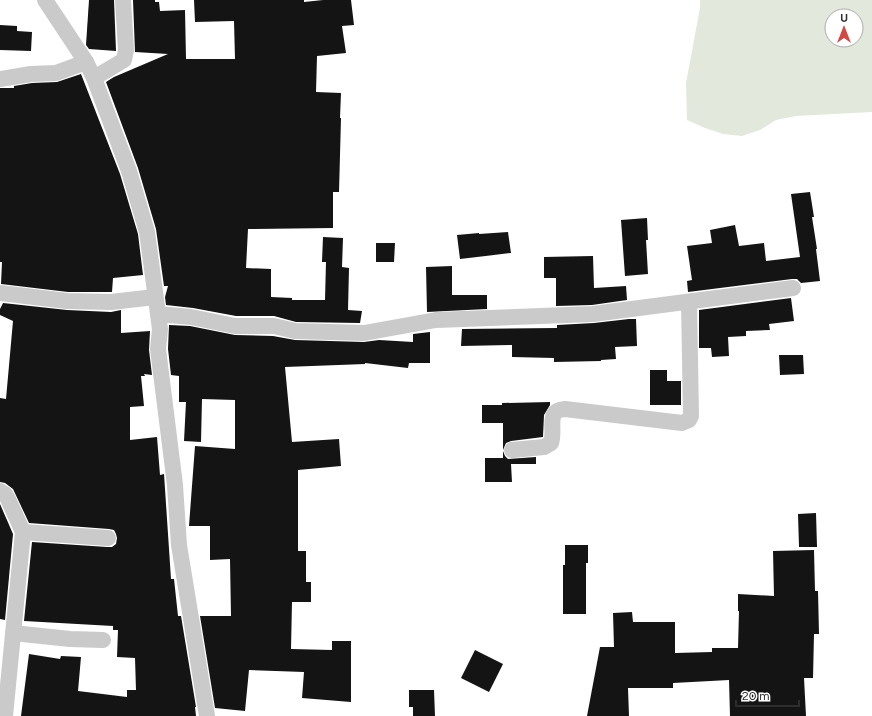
<svg xmlns="http://www.w3.org/2000/svg" width="872" height="716" font-family="Figtree,sans-serif">
<style>
.green{fill:#e2e9dc;fill-rule:evenodd}
.building{fill:#141414}
.lines{fill:none;stroke-linecap:round;stroke-linejoin:round}
.street{stroke:#cacaca;stroke-width:16}
</style>
<rect width="100%" height="100%" fill="#fff"/>
<path class="green" d="M 700,0 L 872,0 L 872,112 L 796,116 L 776,120 L 760,130 L 742,136 L 723,134 L 705,128 L 687,120 L 686,83 L 700,8 ZM 832,16 L 856,16 L 856,40 L 832,40 Z"/>
<g class="building">
<path d="M 89,0 L 114,0 L 116,51 L 89,49 L 86,45 Z"/>
<path d="M 133,0 L 155,0 L 155,2 L 159,2 L 160,11 L 185,10 L 186,59 L 235,59 L 234,21 L 195,22 L 194,0 L 304,0 L 304,2 L 323,0 L 351,0 L 354,25 L 342,26 L 346,53 L 317,56 L 316,92 L 341,93 L 340,118 L 341,118 L 339,192 L 333,192 L 333,228 L 248,229 L 246,268 L 271,269 L 271,297 L 292,298 L 292,300 L 325,300 L 326,262 L 322,262 L 323,237 L 343,238 L 342,267 L 349,268 L 348,310 L 362,311 L 360,323 L 296,322 L 274,316 L 236,316 L 193,308 L 166,305 L 165,297 L 168,286 L 164,286 L 156,229 L 138,168 L 106,82 L 114,77 L 168,54 L 135,52 Z"/>
<path d="M 0,25 L 17,26 L 17,31 L 32,32 L 31,51 L 0,50 Z"/>
<path d="M 81,74 L 120,174 L 138,234 L 143,275 L 113,278 L 112,292 L 68,292 L 1,284 L 2,262 L 0,262 L 0,88 L 14,88 L 14,86 L 32,83 L 57,82 Z"/>
<path d="M 810,192 L 814,217 L 812,217 L 817,249 L 816,249 L 820,281 L 801,283 L 797,279 L 792,279 L 688,292 L 687,281 L 692,280 L 687,246 L 712,243 L 710,230 L 735,225 L 739,246 L 764,243 L 766,261 L 800,257 L 791,194 Z"/>
<path d="M 647,218 L 648,240 L 646,240 L 648,274 L 625,276 L 621,220 Z"/>
<path d="M 508,232 L 511,253 L 460,259 L 457,235 L 479,233 L 479,234 Z"/>
<path d="M 376,243 L 395,243 L 394,262 L 376,262 Z"/>
<path d="M 593,256 L 594,288 L 626,286 L 627,300 L 592,305 L 556,306 L 556,278 L 544,278 L 544,257 Z"/>
<path d="M 452,266 L 452,295 L 487,295 L 487,309 L 427,312 L 426,267 Z"/>
<path d="M 791,298 L 794,321 L 769,324 L 770,330 L 746,331 L 746,336 L 728,337 L 729,356 L 712,357 L 711,348 L 699,348 L 699,310 Z"/>
<path d="M 3,303 L 67,310 L 111,312 L 121,310 L 121,333 L 150,331 L 149,350 L 152,375 L 144,374 L 145,376 L 141,376 L 144,406 L 130,407 L 130,440 L 157,437 L 160,475 L 164,474 L 171,579 L 174,579 L 178,616 L 181,616 L 196,707 L 195,707 L 196,716 L 21,716 L 29,654 L 60,659 L 61,656 L 81,657 L 78,691 L 127,697 L 127,690 L 136,690 L 135,658 L 117,657 L 118,630 L 113,630 L 113,626 L 24,621 L 32,542 L 107,547 L 112,547 L 116,544 L 117,538 L 116,534 L 114,530 L 109,529 L 29,523 L 13,489 L 5,483 L 0,482 L 0,398 L 6,399 L 13,321 L 0,315 L 0,309 Z"/>
<path d="M 629,319 L 636,319 L 637,346 L 615,347 L 616,359 L 601,360 L 601,361 L 554,362 L 554,358 L 512,357 L 512,345 L 461,346 L 462,329 L 557,328 L 557,325 L 594,323 Z"/>
<path d="M 169,325 L 190,326 L 235,335 L 273,336 L 295,340 L 364,342 L 379,340 L 413,342 L 413,334 L 430,332 L 430,363 L 409,363 L 408,368 L 365,363 L 365,364 L 285,367 L 292,442 L 339,439 L 341,466 L 298,470 L 298,551 L 306,551 L 306,582 L 311,582 L 311,602 L 292,602 L 291,649 L 332,650 L 332,641 L 351,641 L 351,702 L 302,698 L 304,672 L 249,670 L 245,711 L 215,708 L 200,616 L 231,616 L 230,559 L 210,560 L 210,526 L 189,526 L 195,446 L 235,449 L 235,400 L 202,399 L 201,442 L 184,441 L 186,402 L 179,402 L 179,376 L 171,375 L 168,349 Z"/>
<path d="M 779,355 L 803,355 L 804,374 L 780,375 Z"/>
<path d="M 650,370 L 667,370 L 667,381 L 681,381 L 681,405 L 650,405 Z"/>
<path d="M 550,402 L 550,405 L 544,415 L 543,437 L 511,441 L 506,443 L 503,450 L 503,423 L 482,423 L 482,405 L 502,405 L 502,403 Z"/>
<path d="M 503,451 L 505,456 L 508,459 L 536,457 L 536,464 L 511,464 L 512,482 L 485,482 L 485,458 L 503,458 Z"/>
<path d="M 0,504 L 13,534 L 5,620 L 0,619 Z"/>
<path d="M 816,513 L 817,547 L 799,547 L 798,514 Z"/>
<path d="M 565,545 L 588,545 L 588,563 L 586,563 L 586,614 L 563,614 L 563,565 L 565,565 Z"/>
<path d="M 814,550 L 815,591 L 818,591 L 819,634 L 814,634 L 813,678 L 804,678 L 806,716 L 730,716 L 729,680 L 673,683 L 673,688 L 628,688 L 629,716 L 587,716 L 600,647 L 614,647 L 613,613 L 632,612 L 633,622 L 675,622 L 675,653 L 712,652 L 712,648 L 738,648 L 739,611 L 738,611 L 738,594 L 774,596 L 773,551 Z"/>
<path d="M 475,650 L 503,664 L 489,692 L 461,678 Z"/>
<path d="M 409,690 L 434,690 L 435,716 L 413,716 L 413,707 L 409,707 Z"/>
</g>
<g class="lines">
<g class="street">
<path d="M 45,0 L 86,62 L 94,78 L 129,171 L 147,232 L 160,329 L 158,349 L 175,485 L 179,545 L 207,716"/>
<path d="M 94,78 L 124,60 L 126,50 L 123,0"/>
<path d="M 0,79 L 31,74 L 56,73 L 86,62"/>
<path d="M 0,293 L 67,301 L 111,302 L 155,297"/>
<path d="M 158,314 L 191,317 L 235,326 L 274,326 L 295,331 L 364,333 L 436,320 L 593,314 L 793,288"/>
<path d="M 512,450 L 544,447 L 551,443 C 556,429 545,410 565,409 L 682,423 L 689,420 L 691,416 L 689,302"/>
<path d="M 0,491 L 5,494 L 8,499 L 23,532 L 5,716"/>
<path d="M 23,532 L 108,538"/>
<path d="M 13,633 L 70,639 L 103,640"/>
</g>
</g>
<g transform="translate(844 28)"><circle r="19" fill="#ffffff" stroke="#ababab"/>
<path d="M0-3L7 15L0 10L-7 15Z" fill="#d24842"/>
<text y="-6" font-size="11" font-weight="bold" text-anchor="middle" fill="#2d2d2d">U</text>
</g>
<path d="M736 700v6h63v-6" fill="none" stroke="#2d2d2d" stroke-width="2"/>
<text x="742" y="700" font-size="12" fill="#2d2d2d" stroke="#ffffff" stroke-width="3" paint-order="stroke">20 m</text>
</svg>
